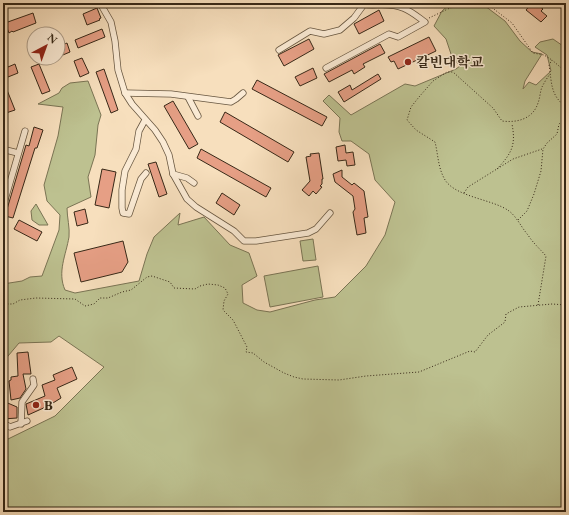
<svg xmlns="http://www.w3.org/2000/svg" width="569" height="515" font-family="'EB Garamond','Noto Serif KR',serif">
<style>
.green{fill:#bdc190;stroke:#7a7454}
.building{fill:#e69f85;stroke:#372817}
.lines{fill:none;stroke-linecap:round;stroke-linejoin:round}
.minor-casing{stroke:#675640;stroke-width:7}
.path{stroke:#372817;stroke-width:1;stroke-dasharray:1 2;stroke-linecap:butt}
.minor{stroke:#faead4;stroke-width:5.5}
.poi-dot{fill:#8f2418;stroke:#faead4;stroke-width:1.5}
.labels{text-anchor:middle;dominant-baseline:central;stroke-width:3;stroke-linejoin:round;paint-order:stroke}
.poi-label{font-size:14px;font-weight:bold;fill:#372817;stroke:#faead4;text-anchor:start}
</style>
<rect width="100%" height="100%" fill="#f7dfbd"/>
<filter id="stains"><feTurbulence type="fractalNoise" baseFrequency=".005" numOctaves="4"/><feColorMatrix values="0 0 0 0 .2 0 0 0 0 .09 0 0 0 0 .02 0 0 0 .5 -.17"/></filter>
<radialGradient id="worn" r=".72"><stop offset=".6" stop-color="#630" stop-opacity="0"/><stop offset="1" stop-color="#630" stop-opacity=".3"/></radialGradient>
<g class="green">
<path d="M 451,3 L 481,3 L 505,21 L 520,41 L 532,52 L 542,54 L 525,81 L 523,89 L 529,82 L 536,85 L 551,71 L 547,55 L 535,47 L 540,42 L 553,39 L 566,48 L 566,512 L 3,512 L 3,446 L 6,440 L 55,416 L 104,367 L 59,336 L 51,342 L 19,343 L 3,362 L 3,284 L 22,281 L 30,277 L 42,276 L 59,230 L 60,215 L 47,201 L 44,185 L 58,136 L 63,107 L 38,104 L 59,93 L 62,88 L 70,83 L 88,81 L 101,115 L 98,125 L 95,155 L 88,177 L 91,197 L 67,208 C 67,217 70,228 69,237 C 66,255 57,272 65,290 L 75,293 L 139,281 L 147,254 L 154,237 L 180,213 L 178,225 L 204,217 L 230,245 L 249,253 L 257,276 L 242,285 L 243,303 L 257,310 L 270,312 L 315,300 L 335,297 L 366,266 L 385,235 L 395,202 L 375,180 L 369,154 L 351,141 L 342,141 L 339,132 L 340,118 L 323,101 L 329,95 L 351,115 L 405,84 L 415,86 L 456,69 L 460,66 L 452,57 L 446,39 L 434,26 L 442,11 Z"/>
<path d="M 36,204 L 48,225 L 39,225 L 32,220 L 31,211 Z"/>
<path d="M 313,239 L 316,260 L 303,261 L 300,241 Z"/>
<path d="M 318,266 L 323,297 L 270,307 L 264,276 Z"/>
</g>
<g class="building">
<path d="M 532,3 L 536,7 L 538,5 L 543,9 L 541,11 L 547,16 L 541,22 L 526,10 Z"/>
<path d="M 97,8 L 101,18 L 99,19 L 100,20 L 87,25 L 83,14 Z"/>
<path d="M 379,10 L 384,21 L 359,34 L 354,24 Z"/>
<path d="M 33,13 L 36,23 L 13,32 L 12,31 L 9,33 L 5,23 Z"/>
<path d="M 102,29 L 105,37 L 78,48 L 75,40 Z"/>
<path d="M 429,37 L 436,51 L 398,69 L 394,61 L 391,62 L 388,57 Z"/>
<path d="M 309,39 L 314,49 L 284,66 L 278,55 Z"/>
<path d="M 67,43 L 70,52 L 58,57 L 58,47 Z"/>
<path d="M 380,44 L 385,53 L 363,64 L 365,67 L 354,74 L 352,70 L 329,82 L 324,74 Z"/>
<path d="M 3,54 L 8,67 L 15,64 L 18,73 L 3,79 Z"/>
<path d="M 37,58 L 54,58 L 39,64 L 50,91 L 42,94 L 31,67 L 39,64 Z"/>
<path d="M 82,58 L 89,73 L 80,77 L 74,61 Z"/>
<path d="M 313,68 L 317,78 L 300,86 L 295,77 Z"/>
<path d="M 104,69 L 118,110 L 111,113 L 96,72 Z"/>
<path d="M 378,74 L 381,79 L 344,102 L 338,92 L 350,85 L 352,90 Z"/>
<path d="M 3,80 L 15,110 L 6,113 L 3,105 Z"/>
<path d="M 257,80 L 327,117 L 322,126 L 252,89 Z"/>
<path d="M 173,101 L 198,144 L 189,149 L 164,106 Z"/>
<path d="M 225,112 L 294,152 L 288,162 L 220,122 Z"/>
<path d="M 34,127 L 43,130 L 37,148 L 35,148 L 13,218 L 5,216 L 26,145 L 29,146 Z"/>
<path d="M 345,145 L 346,153 L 353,152 L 355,165 L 347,166 L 346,160 L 338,161 L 336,147 Z"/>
<path d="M 201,149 L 271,188 L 266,197 L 197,158 Z"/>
<path d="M 319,153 L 323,179 L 322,179 L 322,184 L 320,186 L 322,187 L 316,194 L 313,191 L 309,196 L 302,190 L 310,181 L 306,157 L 311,156 L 310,154 Z"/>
<path d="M 156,162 L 167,194 L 159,197 L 148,164 Z"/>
<path d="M 102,169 L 116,172 L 109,208 L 95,205 Z"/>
<path d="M 342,170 L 342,177 L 352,185 L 354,183 L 364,191 L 368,217 L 364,218 L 366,233 L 357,235 L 353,212 L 355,209 L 353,196 L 335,182 L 333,174 Z"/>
<path d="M 222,193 L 240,205 L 234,215 L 216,203 Z"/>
<path d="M 85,209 L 88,223 L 77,226 L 74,212 Z"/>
<path d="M 19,220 L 42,232 L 37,241 L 14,229 Z"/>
<path d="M 123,241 L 128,262 L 122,272 L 81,282 L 74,253 Z"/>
<path d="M 28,352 L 31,374 L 23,374 L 26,389 L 20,398 L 11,400 L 9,381 L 11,380 L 11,377 L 18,376 L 17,353 Z"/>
<path d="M 72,367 L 77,379 L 57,388 L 61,398 L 48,406 L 28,415 L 26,404 L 45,396 L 42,385 L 55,380 L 53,375 Z"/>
<path d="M 3,401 L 17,407 L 17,418 L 3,419 Z"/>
</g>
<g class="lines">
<defs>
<g id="minor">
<path d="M 100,3 L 111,22 L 115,41 L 118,70 L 125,93 L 132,104 L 155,130 L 163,142 L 169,155 L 173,174 L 187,199 L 196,207 L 234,231 L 244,241 L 256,241 L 308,233 L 316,229 L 330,213"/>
<path d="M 279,50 L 310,31 L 324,34 L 340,30 L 354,18 L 365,3"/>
<path d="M 326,68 L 389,34 L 398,37 L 425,22 C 418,17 411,11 403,8 C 388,1 371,8 355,3"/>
<path d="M 125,93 L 171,94 L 231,102 L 236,99 L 243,93"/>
<path d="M 188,97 L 198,116"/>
<path d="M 145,120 L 139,131 L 136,149 L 125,171 L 122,190 L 122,208 L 123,213 L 129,214 L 141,179 L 146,173"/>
<path d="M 6,150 L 18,153"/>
<path d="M 173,174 L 187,178 L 194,183"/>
<path d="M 4,203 L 25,131"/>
<path d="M 3,423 L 10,427 L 27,421"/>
<path d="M 21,424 L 22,402 L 34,385 L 33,379"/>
</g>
</defs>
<use href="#minor" class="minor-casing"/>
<g class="path">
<path d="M 478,3 L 486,3 L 512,23 L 533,53 L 544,55 L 552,60"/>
<path d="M 429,18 L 450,8 L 468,3"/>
<path d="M 566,72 L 552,60 L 549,65 C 552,83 550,95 566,107"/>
<path d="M 497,169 C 512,153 516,145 512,124"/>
<path d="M 464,193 L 468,187 L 513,159 L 542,149"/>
<path d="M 518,220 L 527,211 L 534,194 L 541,171 L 543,149 L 547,143 L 557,134 L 559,124 L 565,118 L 566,111"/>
<path d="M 538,305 L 546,256 C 540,249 533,243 528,235 C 521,227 517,217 509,211 C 493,199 453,197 444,178 C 438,167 438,154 435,142 L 416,130 L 407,120 L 411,107 L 419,97 L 433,81 L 447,72 L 453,72 L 493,108 L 502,121 C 517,123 533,119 538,103 C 540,98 540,92 542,87 C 544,83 547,78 550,74"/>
<path d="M 3,307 L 5,304 L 13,304 L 20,300 L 36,298 L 75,299 L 85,306 L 94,304 L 100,298 L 108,298 L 122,292 L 131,290 L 147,277 L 152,276 L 170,282 L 174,288 L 195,289 L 200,286 L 208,284 L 218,285 L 225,288 L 228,294 L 224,301 L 223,310 L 233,320 L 247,347 L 246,352 L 253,353 L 264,362 L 284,373 L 294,377 L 303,379 L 339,380 L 366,376 L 419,372 L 470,351 L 475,352 L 488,335 L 505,322 L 506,314 L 519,307 L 552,304 L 566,305"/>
</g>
<use href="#minor" class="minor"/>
</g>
<g class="poi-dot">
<circle cx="408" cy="62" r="4"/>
<circle cx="36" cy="405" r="4"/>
</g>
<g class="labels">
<g class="poi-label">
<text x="416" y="62">칼빈대학교</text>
<text x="44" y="405">B</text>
</g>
</g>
<rect width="569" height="515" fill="none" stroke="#f7dfbd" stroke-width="16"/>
<rect x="4" y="4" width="561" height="507" fill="none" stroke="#372817" stroke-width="2"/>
<rect x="8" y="8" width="553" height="499" fill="none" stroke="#372817"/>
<g transform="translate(46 46) rotate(41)"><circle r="19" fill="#faead4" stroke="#ac9c88"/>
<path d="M0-3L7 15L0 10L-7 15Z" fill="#8f2418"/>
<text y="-6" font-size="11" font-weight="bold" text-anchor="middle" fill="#372817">N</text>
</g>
<rect width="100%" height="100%" filter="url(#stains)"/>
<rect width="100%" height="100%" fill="url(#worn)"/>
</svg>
